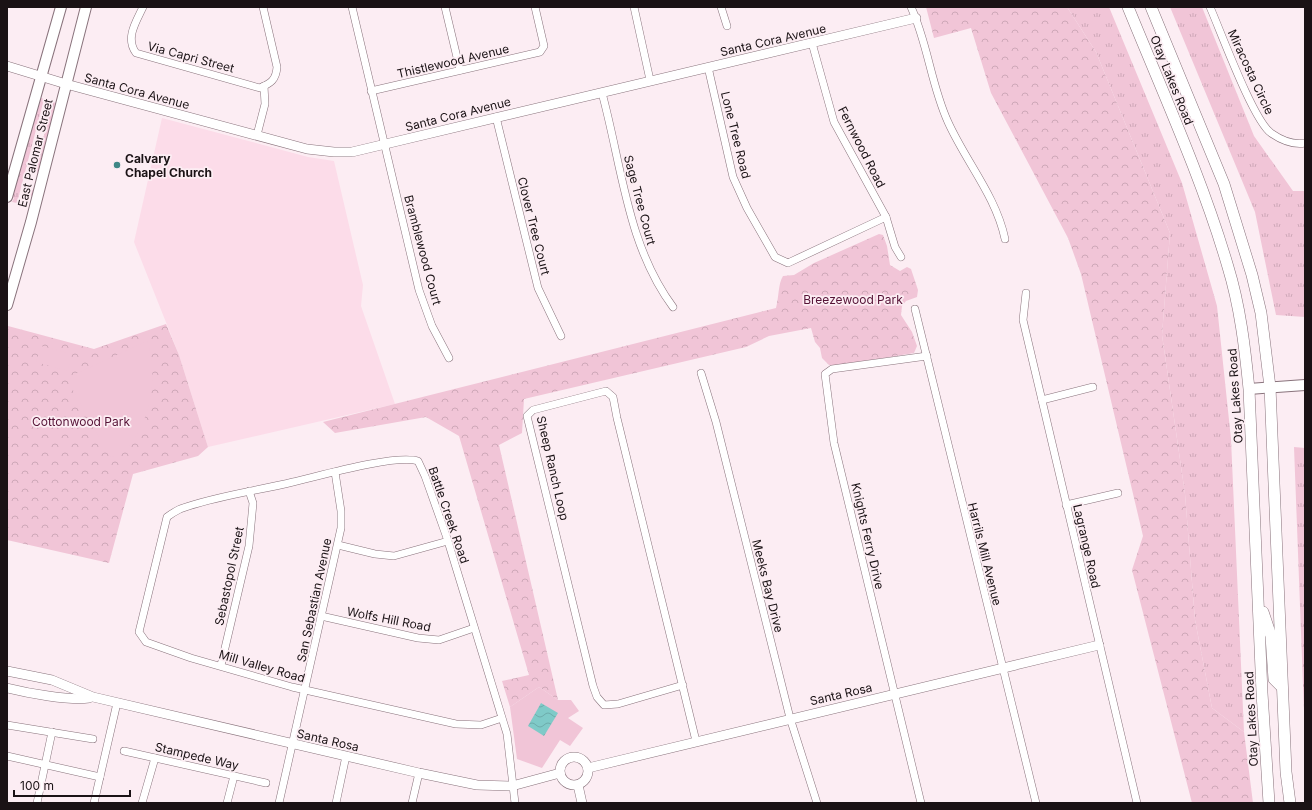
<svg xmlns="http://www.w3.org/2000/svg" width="1312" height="810" font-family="Inter,sans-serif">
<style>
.built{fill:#fcdce9}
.grass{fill:url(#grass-tufts)}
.forest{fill:url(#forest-crowns)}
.pitch{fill:#f1c5d7}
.water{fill:url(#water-waves)}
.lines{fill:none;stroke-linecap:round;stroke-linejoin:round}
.minor-casing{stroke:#89737c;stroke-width:8}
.tertiary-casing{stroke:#89737c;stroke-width:10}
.secondary-casing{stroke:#89737c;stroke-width:12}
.primary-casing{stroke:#89737c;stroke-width:12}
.minor{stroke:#fff;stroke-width:7}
.tertiary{stroke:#fff;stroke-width:9}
.secondary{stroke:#fff;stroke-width:10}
.primary{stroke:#fff;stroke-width:11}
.poi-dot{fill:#3f8786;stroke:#fcedf3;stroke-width:1.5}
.labels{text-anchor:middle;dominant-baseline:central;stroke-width:3.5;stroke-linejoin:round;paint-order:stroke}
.street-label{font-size:12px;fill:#1a1215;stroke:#fcedf3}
.poi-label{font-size:12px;font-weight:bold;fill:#1a1215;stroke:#fcedf3;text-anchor:start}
.park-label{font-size:12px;fill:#551236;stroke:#fcedf3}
</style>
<defs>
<pattern id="grass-tufts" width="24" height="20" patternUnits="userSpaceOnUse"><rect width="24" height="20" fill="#f1c5d7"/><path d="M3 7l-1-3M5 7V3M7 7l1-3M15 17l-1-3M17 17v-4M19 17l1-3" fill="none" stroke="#cea8b8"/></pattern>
<pattern id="forest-crowns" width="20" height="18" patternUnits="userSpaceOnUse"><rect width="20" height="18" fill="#f1c5d7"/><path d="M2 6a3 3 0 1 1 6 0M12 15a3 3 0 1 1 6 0" fill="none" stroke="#cea8b8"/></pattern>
<pattern id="water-waves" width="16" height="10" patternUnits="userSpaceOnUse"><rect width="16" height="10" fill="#7fcac8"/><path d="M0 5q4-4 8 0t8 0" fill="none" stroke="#6dacab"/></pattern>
</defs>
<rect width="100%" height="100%" fill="#fcedf3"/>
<path class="built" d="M 162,118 L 308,157 L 334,161 L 363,285 L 361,306 L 395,404 L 208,447 L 179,355 L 134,242 Z"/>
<g class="grass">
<path d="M 1067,7 L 1109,7 L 1182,183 L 1217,306 L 1231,439 L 1244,732 L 1212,708 L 1195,620 L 1185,494 L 1162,335 L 1170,233 L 1096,52 Z"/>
<path d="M 1170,7 L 1202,7 L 1254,136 L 1293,191 L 1305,191 L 1305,317 L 1276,315 L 1255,212 Z"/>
<path d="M 41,98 L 44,99 L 17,203 L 12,202 L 14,198 L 12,197 Z"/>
<path d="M 53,102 L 56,103 L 55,107 L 43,154 L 34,199 L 30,194 L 31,191 L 35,189 L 38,175 L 36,165 Z"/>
<path d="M 1294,447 L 1305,448 L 1305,738 Z"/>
</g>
<g class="forest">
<path d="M 926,7 L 1067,7 L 1096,52 L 1170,233 L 1162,335 L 1185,494 L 1195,620 L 1212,708 L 1244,732 L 1253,803 L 1192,803 L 1132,570 L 1143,536 L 1081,274 L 1068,238 L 991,93 L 971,28 L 934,38 Z"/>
<path d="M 879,234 L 883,235 L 887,246 L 890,265 L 900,271 L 907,267 L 911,269 L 918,290 L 917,297 L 906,301 L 902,306 L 901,315 L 912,332 L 917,346 L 914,353 L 835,366 L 829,365 L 822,358 L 820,348 L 815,342 L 811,328 L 769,336 L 746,347 L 524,399 L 522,433 L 499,445 L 558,700 L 539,687 L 510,707 L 502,681 L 529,675 L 459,436 L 426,417 L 335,433 L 323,422 L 776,308 C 779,297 778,284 783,276 L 794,275 L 814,263 Z"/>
<path d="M 166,324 L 179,355 L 208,447 L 198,456 L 133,474 L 109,563 L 7,540 L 8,326 L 94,349 Z"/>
</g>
<g class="pitch">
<path d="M 147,341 C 159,375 151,425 124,451 C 121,454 115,456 110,457 L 69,383 L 71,376 Z"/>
<path d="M 41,346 L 72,354 L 68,371 L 36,362 Z"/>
<path d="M 539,687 L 558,700 L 571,700 L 579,711 L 568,718 L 583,728 L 570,746 L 560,740 L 542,768 L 517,759 L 510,707 Z"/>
</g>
<path class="water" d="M 541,703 L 558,713 L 544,736 L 528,726 Z"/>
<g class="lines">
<defs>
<g id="minor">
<path d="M 143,7 C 136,22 125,38 136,53 L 260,88 C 271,83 276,80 277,67 L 263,7"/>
<path d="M 352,7 L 419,290 L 432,326 L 449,358"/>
<path d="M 445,7 L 460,70"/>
<path d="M 634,7 L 650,80"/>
<path d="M 721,7 L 727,26"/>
<path d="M 911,7 C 928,44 931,85 948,122 C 966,162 996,196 1005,239"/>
<path d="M 1210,7 C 1221,32 1253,120 1271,133 C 1281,140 1293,145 1305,143"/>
<path d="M 812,43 L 834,122 L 886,217 L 895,247 L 901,257"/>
<path d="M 708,67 L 733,177 L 747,208 L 775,257 L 788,263 L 886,217"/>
<path d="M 371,91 L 540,52 L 544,46 L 535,7"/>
<path d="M 602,93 C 622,166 627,245 673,307"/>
<path d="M 496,117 L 538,288 L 561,336"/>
<path d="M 257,135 L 265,104 L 264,86"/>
<path d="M 1026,293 L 1023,320 L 1137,803"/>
<path d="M 915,309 L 1036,803"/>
<path d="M 701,373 L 716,422 L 790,718 L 817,803"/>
<path d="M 1042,400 L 1093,387"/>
<path d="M 1066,505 L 1118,493"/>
<path d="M 338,545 L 375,554 L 394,556 L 448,541"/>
<path d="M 321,616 L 418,638 L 439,640 L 474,628"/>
<path d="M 221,665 L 249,546 L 253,503 L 249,491"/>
<path d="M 683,685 L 618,704 L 604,705 L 597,697 L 593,686 L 527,416 L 533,410 L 606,391 L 613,397 L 617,418 L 696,741"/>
<path d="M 502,718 L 481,725 L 456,724 L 292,687 L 191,658 L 146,642 L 139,632 L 167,517 C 171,514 176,511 180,509 C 215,496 256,491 293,482 C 319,476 395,454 418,461 L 425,476 L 447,538 L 507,734 L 515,803"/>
<path d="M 7,725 L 93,739"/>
<path d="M 124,751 L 266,783"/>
<path d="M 7,756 L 100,777"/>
<path d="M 37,803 L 52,732"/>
<path d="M 94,803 L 117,703"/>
<path d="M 142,803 L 155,758"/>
<path d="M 227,803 L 234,776"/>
<path d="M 279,803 L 341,528 L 341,511 L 335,472"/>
<path d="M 336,803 L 346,756"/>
<path d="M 412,803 L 419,773"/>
<path d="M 921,803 L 834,443 L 825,374 L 832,369 L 927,356"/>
</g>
<g id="tertiary">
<path d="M 7,66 L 66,84 L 307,149 L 334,152 L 352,152 L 916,18"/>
<path d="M 7,671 L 52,680 L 93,697 L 419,773 L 477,785 L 512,786 L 560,773"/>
<path d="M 7,688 C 27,693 70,701 89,698"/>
<circle cx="574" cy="771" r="14"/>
<path d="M 588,768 L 1099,645"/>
<path d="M 578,785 L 582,803"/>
</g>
<g id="secondary">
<path d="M 7,197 L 61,7"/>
<path d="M 7,305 L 31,222 L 86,7"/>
<path d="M 1249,389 L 1305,385"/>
</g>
<g id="primary">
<path d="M 1128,7 C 1163,93 1202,178 1228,267 C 1240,306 1245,348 1249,389 L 1262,693 L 1269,803"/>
<path d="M 1151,7 L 1224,184 L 1252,275 L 1261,313 L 1270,387 L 1286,772 L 1290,803"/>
<path d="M 1263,612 L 1271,636 L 1274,679 L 1282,687"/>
</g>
</defs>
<use href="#minor" class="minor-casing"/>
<use href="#tertiary" class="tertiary-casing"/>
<use href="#secondary" class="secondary-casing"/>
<use href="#primary" class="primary-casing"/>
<use href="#minor" class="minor"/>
<use href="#tertiary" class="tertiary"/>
<use href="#secondary" class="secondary"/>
<use href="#primary" class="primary"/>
</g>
<circle class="poi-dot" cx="117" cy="165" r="4"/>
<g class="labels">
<g class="street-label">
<text transform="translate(773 40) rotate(-13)">Santa Cora Avenue</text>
<text transform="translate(191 57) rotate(15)">Via Capri Street</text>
<text transform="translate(453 61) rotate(-13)">Thistlewood Avenue</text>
<text transform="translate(1251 72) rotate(65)">Miracosta Circle</text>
<text transform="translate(1172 80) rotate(68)">Otay Lakes Road</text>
<text transform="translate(137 91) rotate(15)">Santa Cora Avenue</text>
<text transform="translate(458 114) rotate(-14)">Santa Cora Avenue</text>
<text transform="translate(736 135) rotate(76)">Lone Tree Road</text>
<text transform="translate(862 147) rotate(63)">Fernwood Road</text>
<text transform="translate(35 153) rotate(-76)">East Palomar Street</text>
<text transform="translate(640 200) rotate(75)">Sage Tree Court</text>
<text transform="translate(534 226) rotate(76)">Clover Tree Court</text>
<text transform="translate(423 250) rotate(75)">Bramblewood Court</text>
<text transform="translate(1235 396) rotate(-94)">Otay Lakes Road</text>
<text transform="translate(553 468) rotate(77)">Sheep Ranch Loop</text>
<text transform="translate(449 515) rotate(71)">Battle Creek Road</text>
<text transform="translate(868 536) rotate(77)">Knights Ferry Drive</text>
<text transform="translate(1087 546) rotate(77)">Lagrange Road</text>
<text transform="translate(985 554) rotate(76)">Harrils Mill Avenue</text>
<text transform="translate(229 576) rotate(-78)">Sebastopol Street</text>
<text transform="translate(768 586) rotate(76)">Meeks Bay Drive</text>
<text transform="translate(314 600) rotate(-78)">San Sebastian Avenue</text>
<text transform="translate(389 619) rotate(11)">Wolfs Hill Road</text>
<text transform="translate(262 666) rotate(16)">Mill Valley Road</text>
<text transform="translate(841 694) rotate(-13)">Santa Rosa</text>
<text transform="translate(1251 719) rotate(-93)">Otay Lakes Road</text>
<text transform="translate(328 740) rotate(13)">Santa Rosa</text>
<text transform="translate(197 756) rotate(13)">Stampede Way</text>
</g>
<g class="poi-label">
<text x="125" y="158">Calvary<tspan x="125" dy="14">Chapel Church</tspan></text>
</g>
<g class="park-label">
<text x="853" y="299">Breezewood Park</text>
<text x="81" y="421">Cottonwood Park</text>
</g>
</g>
<rect width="1312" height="810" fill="none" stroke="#1a1215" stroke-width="16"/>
<path d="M14 790v6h116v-6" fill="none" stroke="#1a1215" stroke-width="2"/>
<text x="20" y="790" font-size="12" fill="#1a1215" stroke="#fcedf3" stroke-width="3" paint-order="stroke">100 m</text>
</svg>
